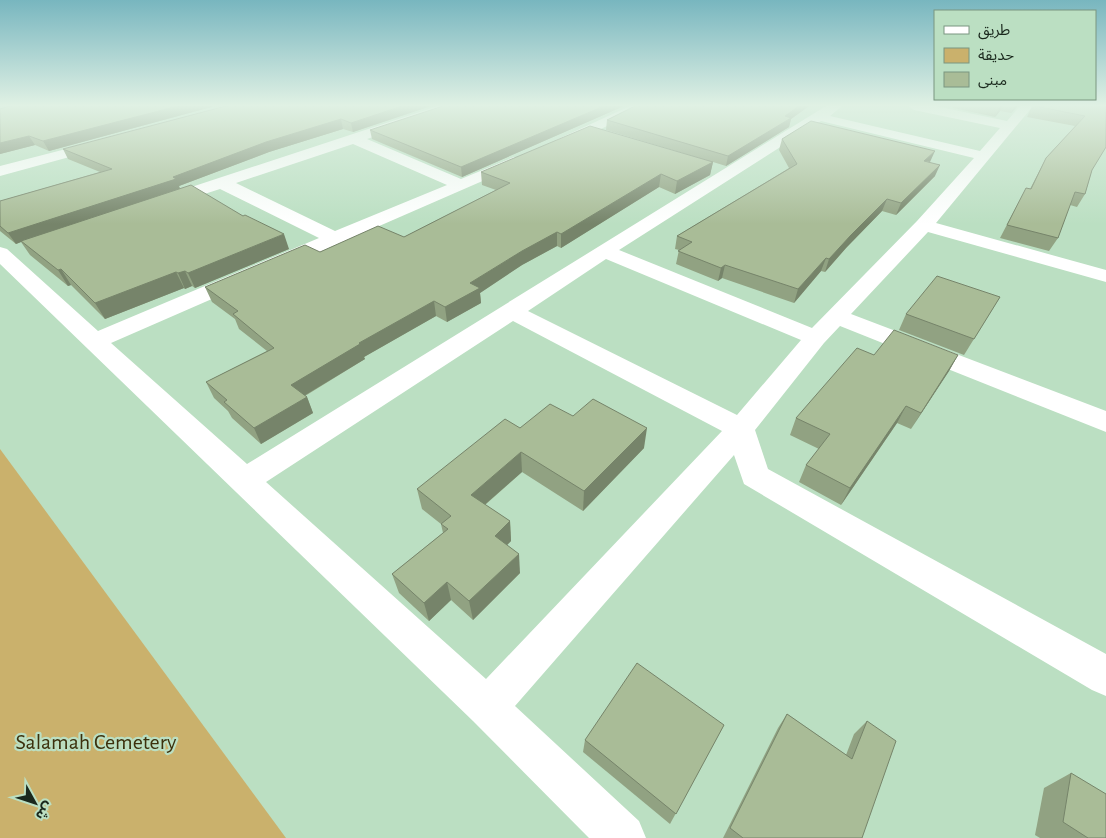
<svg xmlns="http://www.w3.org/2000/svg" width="1106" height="838" font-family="'Alegreya Sans','Noto Sans Arabic',sans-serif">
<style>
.green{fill:#cab16c}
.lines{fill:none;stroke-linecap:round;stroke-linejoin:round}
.minor{fill:#fff;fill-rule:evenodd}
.wall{fill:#91a282}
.shaded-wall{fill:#76846a}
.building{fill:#a9bc97;stroke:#76846a}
.labels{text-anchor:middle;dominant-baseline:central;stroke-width:4.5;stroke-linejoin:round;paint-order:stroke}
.near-park-label{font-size:22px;fill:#3c300c;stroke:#bbdfc2}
</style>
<rect width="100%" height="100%" fill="#bbdfc2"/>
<path class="green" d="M 0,449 L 286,838 L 0,838 Z"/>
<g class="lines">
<g class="minor">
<path d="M 438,106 L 458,106 L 457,109 L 367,139 L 461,179 L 514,157 L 519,159 L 522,162 L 519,165 L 111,343 L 247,464 L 826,106 L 842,106 L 830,116 L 980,151 L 1000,128 L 914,110 L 908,106 L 935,106 L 1007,121 L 1020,106 L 1033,106 L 936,223 L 1106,270 L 1106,282 L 928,232 L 851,314 L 1106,411 L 1106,432 L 840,326 L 824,343 L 755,430 L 768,469 L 1106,654 L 1106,696 L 1092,690 L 744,484 L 734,455 L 515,706 L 639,821 L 646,838 L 589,838 L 473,721 L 0,264 L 0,247 L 7,249 L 98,331 L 319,238 L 220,189 L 164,207 L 158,206 L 155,202 L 158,198 ZM 821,121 L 974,158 L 917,221 L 812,328 L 619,250 ZM 353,144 L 447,185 L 335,231 L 236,183 ZM 606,259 L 801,340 L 737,415 L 528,311 ZM 513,321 L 722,431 L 486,679 L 266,482 Z"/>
<path d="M 630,106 L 648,106 L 566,146 L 556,146 L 554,143 L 556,140 Z"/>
<path d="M 101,140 L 106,141 L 108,144 L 106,147 L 0,176 L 0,166 Z"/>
</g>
</g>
<g class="wall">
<path d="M 215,106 L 49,151 L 35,145 L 0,154 L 0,109 Z"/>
<path d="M 431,106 L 353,132 L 343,129 L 269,152 L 179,186 L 180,189 L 289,249 L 195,288 L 192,286 L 185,289 L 184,288 L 105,319 L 71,285 L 68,286 L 30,255 L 21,242 L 16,244 L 0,231 L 0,201 L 100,172 L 68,159 L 63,149 Z"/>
<path d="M 624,106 L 462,177 L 372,139 L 370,130 Z"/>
<path d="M 635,106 L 809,106 L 791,119 L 789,127 L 726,166 L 713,162 L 710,175 L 675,194 L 659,187 L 561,248 L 557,246 L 522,265 L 480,293 L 481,303 L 447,322 L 436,316 L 364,357 L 365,359 L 305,396 L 307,397 L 313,413 L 261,444 L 232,418 L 228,411 L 214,398 L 206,382 L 267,351 L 239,329 L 235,319 L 212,302 L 205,287 L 320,252 L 404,237 L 496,190 L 482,185 L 481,172 L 709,161 L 606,130 L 607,120 Z"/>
<path d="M 953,106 L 1018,106 L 1011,113 L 1000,111 L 995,117 L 953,108 Z"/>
<path d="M 1032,106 L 1106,106 L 1092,170 L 1085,194 L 1077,207 L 1070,205 L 1058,238 L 1049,251 L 1000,238 L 1026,188 L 1030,189 L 1046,158 L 1075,126 L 1027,117 Z"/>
<path d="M 782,139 L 930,162 L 935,176 L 896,215 L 882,211 L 846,248 L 825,272 L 821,271 L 794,303 L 722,278 L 718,281 L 676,264 L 679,250 L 675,249 L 677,236 L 789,168 L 779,150 Z"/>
<path d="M 1000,297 L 964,355 L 899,330 L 906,314 Z"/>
<path d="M 874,355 L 958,355 L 949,371 L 911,429 L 897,423 L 841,505 L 799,482 L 806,465 L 819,449 L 790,435 L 796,418 Z"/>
<path d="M 573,416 L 644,448 L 583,511 L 522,472 L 485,505 L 510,521 L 511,541 L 507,545 L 520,573 L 473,620 L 451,600 L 429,621 L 399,593 L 392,574 L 443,533 L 441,524 L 422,509 L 417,489 L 520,428 Z"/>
<path d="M 787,714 L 846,755 L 854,734 L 867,721 L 862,838 L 723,838 L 778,728 Z"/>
<path d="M 724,725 L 670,824 L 583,752 L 585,740 Z"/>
<path d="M 1071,773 L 1106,838 L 1040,838 L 1035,835 L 1044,788 Z"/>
</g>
<g class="shaded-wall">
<path d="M 178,106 L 215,106 L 49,151 L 43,141 Z"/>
<path d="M 402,106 L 431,106 L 353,132 L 351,123 Z"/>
<path d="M 604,106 L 624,106 L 462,177 L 461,167 Z"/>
<path d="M 799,106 L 809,106 L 791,119 L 789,127 L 726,166 L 728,156 Z"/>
<path d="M 1000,106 L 1003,106 L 1000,111 L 995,117 Z"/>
<path d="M 1015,106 L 1018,106 L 1011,113 Z"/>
<path d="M 341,119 L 343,129 L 269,152 L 179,186 L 180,189 L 21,241 L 21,242 L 16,244 L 8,233 L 266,142 Z"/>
<path d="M 29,136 L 35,145 L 0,154 L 0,143 Z"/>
<path d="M 935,151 L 930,162 L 924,161 Z"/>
<path d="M 713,162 L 710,175 L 675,194 L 677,181 Z"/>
<path d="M 940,165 L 935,176 L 896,215 L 901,203 Z"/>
<path d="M 661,174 L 659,187 L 561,248 L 561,234 Z"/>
<path d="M 887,199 L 882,211 L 846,248 L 825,272 L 829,259 L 851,235 Z"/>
<path d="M 557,232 L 557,246 L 522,265 L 480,293 L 481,303 L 447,322 L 445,307 L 470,283 L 522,251 Z"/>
<path d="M 284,234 L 289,249 L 195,288 L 188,273 Z"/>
<path d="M 826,258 L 821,271 L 794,303 L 798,289 Z"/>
<path d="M 725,265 L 722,278 L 718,281 L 721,268 Z"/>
<path d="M 61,269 L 71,285 L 68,286 L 58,270 Z"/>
<path d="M 185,271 L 192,286 L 185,289 L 178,273 Z"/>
<path d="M 176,272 L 184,288 L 105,319 L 95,303 Z"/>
<path d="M 434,301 L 436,316 L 364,357 L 365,359 L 297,400 L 291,385 L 359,343 Z"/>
<path d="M 958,355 L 949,371 L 911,429 L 921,413 Z"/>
<path d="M 307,397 L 313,413 L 261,444 L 254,428 Z"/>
<path d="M 906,406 L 897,423 L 841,505 L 850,488 Z"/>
<path d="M 647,428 L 644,448 L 583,511 L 584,491 Z"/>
<path d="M 521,452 L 522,472 L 474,514 L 471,495 Z"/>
<path d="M 510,521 L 511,541 L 497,555 L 495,536 Z"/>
<path d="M 519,554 L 520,573 L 473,620 L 469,601 Z"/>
<path d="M 447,582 L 451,600 L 429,621 L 424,603 Z"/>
</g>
<g class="building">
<path d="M 10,106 L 178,106 L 43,141 L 29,136 L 0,143 L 0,109 Z"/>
<path d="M 226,106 L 402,106 L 351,123 L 341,119 L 266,142 L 173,177 L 176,179 L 8,233 L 0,226 L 0,201 L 112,169 L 63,149 Z"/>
<path d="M 443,106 L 604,106 L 461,167 L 370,130 Z"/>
<path d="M 635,106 L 799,106 L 785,116 L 791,118 L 728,156 L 607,120 Z"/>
<path d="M 1035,106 L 1106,106 L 1106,147 L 1092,170 L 1085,194 L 1075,192 L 1058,238 L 1007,225 L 1026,188 L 1031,189 L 1046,158 L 1085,116 Z"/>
<path d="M 811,121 L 935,151 L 924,161 L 940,165 L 901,203 L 887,199 L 851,235 L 829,259 L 826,258 L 798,289 L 725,265 L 721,268 L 678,251 L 692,242 L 677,236 L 797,164 L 782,139 Z"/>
<path d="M 590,126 L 713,162 L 677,181 L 661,174 L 561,234 L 557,232 L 522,251 L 470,283 L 480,288 L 445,307 L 434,301 L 359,343 L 360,344 L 291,385 L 307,397 L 254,428 L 224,402 L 227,400 L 206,382 L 274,348 L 233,314 L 238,311 L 205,287 L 305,245 L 320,252 L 378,226 L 404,237 L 510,183 L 481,172 Z"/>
<path d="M 191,185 L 243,216 L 245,215 L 284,234 L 188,273 L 185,271 L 178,273 L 176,272 L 95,303 L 61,269 L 58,270 L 21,241 Z"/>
<path d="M 937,276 L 1000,297 L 974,339 L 906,314 Z"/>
<path d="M 894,330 L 958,355 L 921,413 L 906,406 L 850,488 L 806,465 L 830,434 L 796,418 L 857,348 L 874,355 Z"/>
<path d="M 593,399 L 647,428 L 584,491 L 521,452 L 471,495 L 510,521 L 495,536 L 519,554 L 469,601 L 447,582 L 424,603 L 392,574 L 448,529 L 441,524 L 451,516 L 417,489 L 505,419 L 520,428 L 550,404 L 573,416 Z"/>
<path d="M 637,663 L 724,725 L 676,814 L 585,740 Z"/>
<path d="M 787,714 L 852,759 L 867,721 L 896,741 L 862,838 L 743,838 L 730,828 Z"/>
<path d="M 1071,773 L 1106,794 L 1106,838 L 1088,838 L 1063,822 Z"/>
</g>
<linearGradient id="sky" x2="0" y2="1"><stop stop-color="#78b6bf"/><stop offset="0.47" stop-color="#e0f1e4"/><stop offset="1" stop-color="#e0f1e4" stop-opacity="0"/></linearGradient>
<rect width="1106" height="224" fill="url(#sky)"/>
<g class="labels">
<g class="near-park-label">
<text x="96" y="742">Salamah Cemetery</text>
</g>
</g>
<rect x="934" y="10" width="162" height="90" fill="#bbdfc2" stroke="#7b9680"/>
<rect x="944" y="26" width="25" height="8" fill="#ffffff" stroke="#7b9680"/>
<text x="978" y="35" font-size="15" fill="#1a281d">طريق</text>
<rect x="944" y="48" width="25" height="15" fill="#cab16c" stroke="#7b9680"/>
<text x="978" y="60" font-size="15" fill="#1a281d">حديقة</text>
<rect x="944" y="72" width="25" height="15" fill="#a9bc97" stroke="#7b9680"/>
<text x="978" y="85" font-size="15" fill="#1a281d">مبنى</text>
<g transform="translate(35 803) rotate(130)" stroke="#bbdfc2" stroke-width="4" paint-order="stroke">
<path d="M0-4L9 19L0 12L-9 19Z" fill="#1a281d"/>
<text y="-8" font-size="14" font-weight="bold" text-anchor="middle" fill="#1a281d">ش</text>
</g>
</svg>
